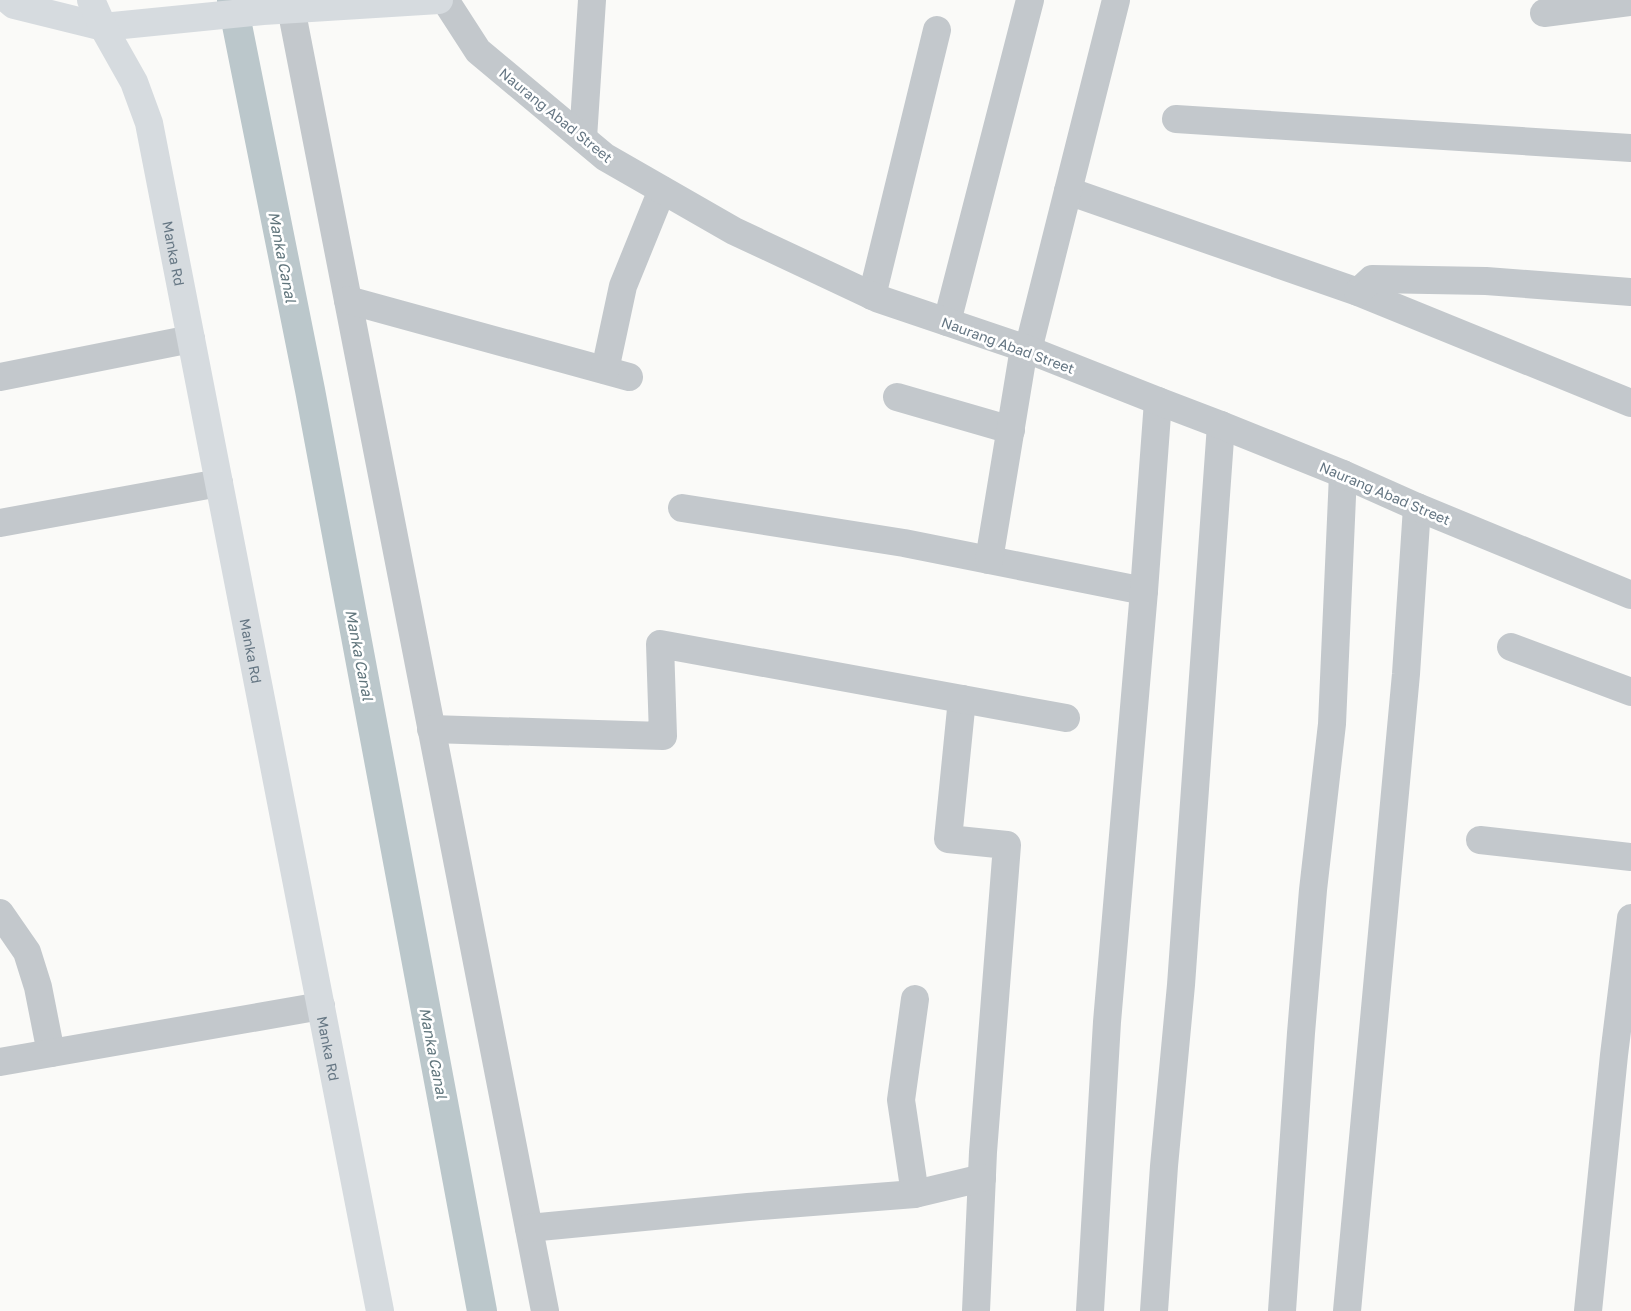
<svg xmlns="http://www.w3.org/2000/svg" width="1631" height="1311" font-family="'Golos Text',sans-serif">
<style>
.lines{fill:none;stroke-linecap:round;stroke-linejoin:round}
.canal{stroke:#bbc7cb;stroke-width:30}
.minor{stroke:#c3c8cc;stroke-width:28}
.tertiary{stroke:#c3c8cc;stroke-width:28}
.secondary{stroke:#d6dbdf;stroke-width:28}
.labels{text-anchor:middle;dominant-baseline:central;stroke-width:5;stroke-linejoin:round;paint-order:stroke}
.street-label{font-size:14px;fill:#657683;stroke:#fff}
.water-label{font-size:15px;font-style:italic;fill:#60757c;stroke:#fff}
</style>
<rect width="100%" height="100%" fill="#fafaf8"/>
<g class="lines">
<path class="canal" d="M 232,0 L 310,390 L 482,1311"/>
<g class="minor">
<path d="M 291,8 L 545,1311"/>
<path d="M 1544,13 L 1631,2"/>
<path d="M 1176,119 L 1631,148"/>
<path d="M 583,138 L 592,0"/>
<path d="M 1068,191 L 1358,292 L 1631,403"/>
<path d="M 1358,292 L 1372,279 L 1486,281 L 1631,292"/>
<path d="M 872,296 L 937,30"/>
<path d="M 348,300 L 629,377"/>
<path d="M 947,322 L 1030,0"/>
<path d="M 1028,350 L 1116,0"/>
<path d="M 605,370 L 623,286 L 662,190"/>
<path d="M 0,377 L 191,339"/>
<path d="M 897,397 L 1011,430"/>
<path d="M 682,508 L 904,543 L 1144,591"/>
<path d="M 0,523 L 219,483"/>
<path d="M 989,560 L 1024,348"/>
<path d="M 1511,647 L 1631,692"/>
<path d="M 962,699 L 948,839 L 1007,845 L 983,1152 L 976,1311"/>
<path d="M 431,729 L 663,736 L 660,644 L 1066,718"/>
<path d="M 1480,840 L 1631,857"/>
<path d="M 0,913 L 27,952 L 38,987 L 51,1053"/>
<path d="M 915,999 L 901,1100 L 915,1194"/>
<path d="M 0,1062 L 321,1006"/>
<path d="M 529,1228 L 748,1207 L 915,1194 L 982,1178"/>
<path d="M 1090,1311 L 1107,1022 L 1144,591 L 1158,401"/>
<path d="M 1154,1311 L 1164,1166 L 1181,985 L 1221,425"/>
<path d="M 1282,1311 L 1301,1033 L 1313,890 L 1332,724 L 1343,474"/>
<path d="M 1347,1311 L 1406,674 L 1417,507"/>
<path d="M 1588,1311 L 1614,1055 L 1631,918"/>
</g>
<path class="tertiary" d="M 445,0 L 478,51 L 605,157 L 734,231 L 879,299 L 1024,348 L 1158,401 L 1221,425 L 1343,474 L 1417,507 L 1631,595"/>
<g class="secondary">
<path d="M 8,0 L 14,5 L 103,27 L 263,11 L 439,0"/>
<path id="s1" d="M 91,0 L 103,27 L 134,82 L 149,123 L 380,1311"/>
</g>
</g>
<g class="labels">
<g class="street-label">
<text transform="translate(556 115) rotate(39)">Naurang Abad Street</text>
<text stroke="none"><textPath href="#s1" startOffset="269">Manka Rd</textPath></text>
<text transform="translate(1008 345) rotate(20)">Naurang Abad Street</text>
<text transform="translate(1385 493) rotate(23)">Naurang Abad Street</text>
<text stroke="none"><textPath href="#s1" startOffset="674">Manka Rd</textPath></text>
<text stroke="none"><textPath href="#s1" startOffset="1079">Manka Rd</textPath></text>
</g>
<g class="water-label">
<text transform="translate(283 257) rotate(79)">Manka Canal</text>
<text transform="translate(360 655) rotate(79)">Manka Canal</text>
<text transform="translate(434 1053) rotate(79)">Manka Canal</text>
</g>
</g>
</svg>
